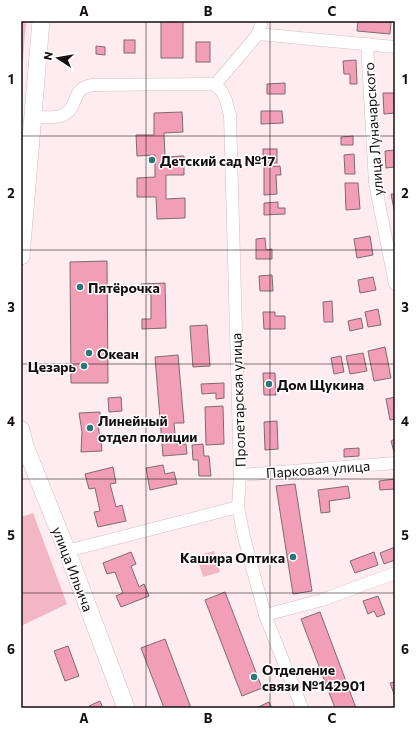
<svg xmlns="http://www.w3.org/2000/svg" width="416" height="729" font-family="Commissioner,sans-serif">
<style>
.green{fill:#f2b6c5}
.building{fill:#f29eb6;stroke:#7e6b70}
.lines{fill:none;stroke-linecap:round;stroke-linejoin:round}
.minor-casing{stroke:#d3bdc2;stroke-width:13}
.secondary-casing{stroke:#d3bdc2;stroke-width:18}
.minor{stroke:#fff;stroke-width:12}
.secondary{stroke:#fff;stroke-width:17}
.grid{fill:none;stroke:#150e10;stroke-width:1;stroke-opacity:0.55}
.poi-dot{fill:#2c7675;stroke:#fff;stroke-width:1.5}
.labels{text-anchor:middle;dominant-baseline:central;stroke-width:3;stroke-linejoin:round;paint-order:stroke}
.street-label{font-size:14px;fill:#150e10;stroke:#fff}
.poi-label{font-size:14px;font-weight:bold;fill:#150e10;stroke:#fff;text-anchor:start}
.neatline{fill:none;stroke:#150e10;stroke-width:1.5}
.grid-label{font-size:13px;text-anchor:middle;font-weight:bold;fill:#150e10}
</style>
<rect width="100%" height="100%" fill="#feecf0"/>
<g class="green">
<path d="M 21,21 L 26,21 L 21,86 Z"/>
<path d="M 33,513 L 67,604 L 21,626 L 21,517 Z"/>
<path d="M 214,551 L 220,572 L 203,577 L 197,556 Z"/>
</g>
<g class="building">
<rect x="161" y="21" width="22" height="37"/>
<path d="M 358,21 L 391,22 L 390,34 L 357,31 Z"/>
<rect x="124" y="40" width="11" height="13"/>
<rect x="196" y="42" width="14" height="20"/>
<path d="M 96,46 L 105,47 L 105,55 L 96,54 Z"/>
<path d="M 356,60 L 357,84 L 350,84 L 350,74 L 344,74 L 343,61 Z"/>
<path d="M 285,83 L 285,94 L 267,94 L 267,84 Z"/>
<path d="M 383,93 L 394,93 L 395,113 L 384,114 Z"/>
<path d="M 261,111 L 282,111 L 283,123 L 261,124 Z"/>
<path d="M 182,112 L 183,132 L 164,133 L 165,157 L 184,156 L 184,175 L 166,175 L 166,199 L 185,198 L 185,218 L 157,219 L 156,197 L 137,197 L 137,178 L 155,177 L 155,155 L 137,156 L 136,135 L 154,135 L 154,113 Z"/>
<path d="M 353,136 L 353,145 L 341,145 L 341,137 Z"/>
<rect x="263" y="149" width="14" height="14"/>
<path d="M 395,150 L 395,167 L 386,168 L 385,151 Z"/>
<path d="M 354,154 L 355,174 L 345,174 L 344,155 Z"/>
<path d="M 280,166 L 281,175 L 276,175 L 277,194 L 264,195 L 264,167 Z"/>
<path d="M 345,183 L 358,183 L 360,209 L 346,210 Z"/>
<path d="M 391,194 L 395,194 L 395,214 Z"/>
<path d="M 278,202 L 278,208 L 285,208 L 285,214 L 264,215 L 264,203 Z"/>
<path d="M 370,236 L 373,255 L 357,258 L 354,239 Z"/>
<path d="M 265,238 L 266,250 L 272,249 L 272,259 L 256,259 L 256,239 Z"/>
<path d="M 107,261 L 108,383 L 71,383 L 70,262 Z"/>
<path d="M 272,275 L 273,291 L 260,291 L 259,276 Z"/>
<path d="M 373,277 L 376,290 L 360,293 L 358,280 Z"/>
<path d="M 165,283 L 166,328 L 142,329 L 142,319 L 151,319 L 151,294 L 141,294 L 141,284 Z"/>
<path d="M 332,301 L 333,322 L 324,322 L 323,302 Z"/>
<path d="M 378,309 L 381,325 L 368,327 L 365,312 Z"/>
<path d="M 263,312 L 275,312 L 275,316 L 285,316 L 285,329 L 264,329 Z"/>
<path d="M 361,318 L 363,328 L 350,331 L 348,321 Z"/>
<path d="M 207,325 L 210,366 L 193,367 L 190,326 Z"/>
<path d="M 385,347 L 391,378 L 374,381 L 368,351 Z"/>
<path d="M 363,353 L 367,371 L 350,374 L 346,356 Z"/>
<path d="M 178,355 L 184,423 L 174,423 L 176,444 L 186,444 L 187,454 L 163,456 L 155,357 Z"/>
<path d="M 341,356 L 344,372 L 334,374 L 331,358 Z"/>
<path d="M 263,373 L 275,373 L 276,395 L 264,395 Z"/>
<path d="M 224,383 L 224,398 L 216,399 L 216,393 L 202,394 L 201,384 Z"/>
<path d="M 121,397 L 122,411 L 109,412 L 108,398 Z"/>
<path d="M 395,397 L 395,419 L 390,420 L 386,399 Z"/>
<path d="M 223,406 L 224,444 L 206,445 L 205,407 Z"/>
<path d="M 100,412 L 100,421 L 98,422 L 100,441 L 101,441 L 102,451 L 81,452 L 82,432 L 79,413 Z"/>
<path d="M 277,421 L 278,449 L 265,450 L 264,422 Z"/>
<path d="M 395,439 L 395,452 L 394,452 L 391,441 Z"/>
<path d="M 203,444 L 204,456 L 209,456 L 211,476 L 199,476 L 198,460 L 193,460 L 192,445 Z"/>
<path d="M 359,448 L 359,456 L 344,457 L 344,449 Z"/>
<path d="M 163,465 L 165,474 L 174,472 L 177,484 L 150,490 L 146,468 Z"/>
<path d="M 113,467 L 116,483 L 110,484 L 116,507 L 122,505 L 126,521 L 98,527 L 94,512 L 100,511 L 95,488 L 89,489 L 85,474 Z"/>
<path d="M 395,479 L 395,489 L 380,490 L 379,481 Z"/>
<path d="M 295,484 L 312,591 L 293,594 L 276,486 Z"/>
<path d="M 348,486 L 350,498 L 329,501 L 330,512 L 321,513 L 318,490 Z"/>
<path d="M 395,547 L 395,560 L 384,564 L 380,553 Z"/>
<path d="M 131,552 L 136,564 L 131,566 L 139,587 L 144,584 L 149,596 L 121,607 L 116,596 L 123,593 L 115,572 L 107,574 L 103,563 Z"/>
<path d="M 374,552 L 378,565 L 355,573 L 350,561 Z"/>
<path d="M 225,592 L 262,688 L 242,696 L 205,600 Z"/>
<path d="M 378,596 L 385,614 L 377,617 L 374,611 L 368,614 L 363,601 Z"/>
<path d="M 320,612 L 356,708 L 335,708 L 301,619 Z"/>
<path d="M 165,639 L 191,708 L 164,708 L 141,648 Z"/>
<path d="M 68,646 L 79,676 L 65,681 L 54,651 Z"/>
<path d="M 395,682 L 395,694 L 394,694 L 390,683 Z"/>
<path d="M 100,701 L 103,708 L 90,708 L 89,706 Z"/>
<path d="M 269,702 L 272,708 L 256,708 Z"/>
</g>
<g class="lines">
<defs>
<g id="minor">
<path d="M 258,34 L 395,47"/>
<path d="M 367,44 L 375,183 L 395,284"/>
<path d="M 215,85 L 258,34 L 262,21"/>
<path d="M 33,117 C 41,117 53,118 61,116 C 81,108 69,89 92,85 L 211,84 C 225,88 226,102 230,115 L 240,475 L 238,507 L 244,537 L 253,571 L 265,615 L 302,708"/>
<path d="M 240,475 L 395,463"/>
<path d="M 67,551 L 238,507"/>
<path d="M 265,615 L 322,600 L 395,573"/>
</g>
<g id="secondary">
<path d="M 21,256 L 41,21"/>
<path d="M 21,430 L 25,446 L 67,551 L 126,708"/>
</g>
</defs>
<use href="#minor" class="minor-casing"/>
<use href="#secondary" class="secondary-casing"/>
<use href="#minor" class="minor"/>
<use href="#secondary" class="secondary"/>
</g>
<path class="grid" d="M 146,21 L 146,708M 270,21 L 270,708M 21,136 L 395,136M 21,250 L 395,250M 21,364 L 395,364M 21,479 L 395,479M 21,593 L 395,593"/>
<g class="poi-dot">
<circle cx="152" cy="160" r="4"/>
<circle cx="80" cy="287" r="4"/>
<circle cx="89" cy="353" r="4"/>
<circle cx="84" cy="366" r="4"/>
<circle cx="269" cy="384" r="4"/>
<circle cx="90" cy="428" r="4"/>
<circle cx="293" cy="557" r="4"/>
<circle cx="254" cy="677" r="4"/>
</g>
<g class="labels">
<g class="street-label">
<text transform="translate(373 129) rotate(-94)">улица Луначарского</text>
<text transform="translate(238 400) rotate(-92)">Пролетарская улица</text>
<text transform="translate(318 469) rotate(-4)">Парковая улица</text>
<text transform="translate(73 569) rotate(69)">улица Ильича</text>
</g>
<g class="poi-label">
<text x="160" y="160">Детский сад №17</text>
<text x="88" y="287">Пятёрочка</text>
<text x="97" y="353">Океан</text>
<text x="76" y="366" text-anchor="end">Цезарь</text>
<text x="277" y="384">Дом Щукина</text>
<text x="98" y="420">Линейный<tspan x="98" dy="16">отдел полиции</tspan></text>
<text x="285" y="557" text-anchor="end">Кашира Оптика</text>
<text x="262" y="669">Отделение<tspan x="262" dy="16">связи №142901</tspan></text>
</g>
</g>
<rect width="416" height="729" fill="none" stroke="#ffffff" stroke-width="44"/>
<g transform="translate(58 58) rotate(282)" stroke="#ffffff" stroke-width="3" paint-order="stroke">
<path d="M0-3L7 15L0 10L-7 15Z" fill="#150e10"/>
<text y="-6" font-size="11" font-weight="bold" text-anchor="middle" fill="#150e10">N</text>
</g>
<rect x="22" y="22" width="372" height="685" class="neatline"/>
<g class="grid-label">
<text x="84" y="16">A</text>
<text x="208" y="16">B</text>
<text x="332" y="16">C</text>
<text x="11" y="84">1</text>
<text x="405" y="84">1</text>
<text x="11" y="198">2</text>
<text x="405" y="198">2</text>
<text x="11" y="312">3</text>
<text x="405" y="312">3</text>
<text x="11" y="426">4</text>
<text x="405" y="426">4</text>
<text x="11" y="540">5</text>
<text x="405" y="540">5</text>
<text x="11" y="654">6</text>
<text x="405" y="654">6</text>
<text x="84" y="723">A</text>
<text x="208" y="723">B</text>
<text x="332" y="723">C</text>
</g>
</svg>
